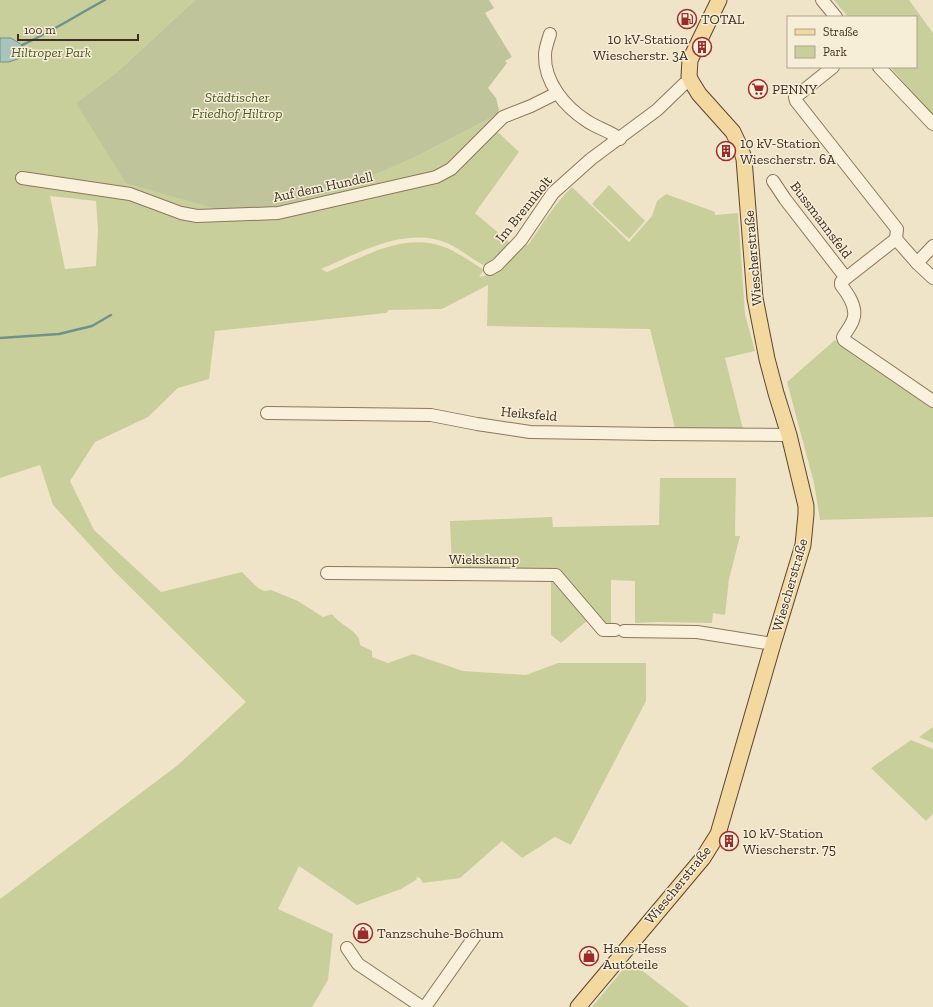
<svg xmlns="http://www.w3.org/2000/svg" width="933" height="1007" font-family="'Zilla Slab',serif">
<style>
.green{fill:#c9cf9b;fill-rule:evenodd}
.cemetery{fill:#bfc49a}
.water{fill:#a9c4bc;stroke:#6f938a}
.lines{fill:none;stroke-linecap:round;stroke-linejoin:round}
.stream{stroke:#6f938a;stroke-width:2.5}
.minor-casing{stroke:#8d765c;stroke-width:14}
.major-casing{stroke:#5b4430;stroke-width:17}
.minor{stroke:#faf1dc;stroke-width:12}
.major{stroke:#f3d9a0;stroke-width:15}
.labels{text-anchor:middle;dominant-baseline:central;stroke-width:3;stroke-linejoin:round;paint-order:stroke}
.poi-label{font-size:14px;fill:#3d2e20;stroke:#f7eed8;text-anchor:start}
.park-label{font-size:14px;font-style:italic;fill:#4d5a26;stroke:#f7eed8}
.street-label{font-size:14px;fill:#3d2e20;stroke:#f7eed8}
</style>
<rect width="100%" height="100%" fill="#f0e4c8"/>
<g class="green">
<path d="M 0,0 L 195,0 L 117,72 L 76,103 L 421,154 L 500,113 L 489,127 L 500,134 L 519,152 L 475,213 L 509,242 L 514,244 L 489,268 C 474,261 462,250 447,243 C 405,226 359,253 321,269 L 327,272 C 363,257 404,232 444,247 C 458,252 471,262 484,270 L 479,277 C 503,272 508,261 523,243 L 528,245 C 542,225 554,204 572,187 L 629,242 L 652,216 L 657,201 L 666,194 L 715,212 L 715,215 L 738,213 L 745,314 L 755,351 L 725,358 L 743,429 L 675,428 L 650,329 L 487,326 L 488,285 L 442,309 L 389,310 L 386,313 L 215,331 L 209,379 L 178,388 L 148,417 L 95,442 L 70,481 L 94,530 L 161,592 L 242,572 L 258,588 L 264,591 L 271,590 L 298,601 L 323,617 L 332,614 C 340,626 361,631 360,645 L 372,651 L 372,657 L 388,663 L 413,654 L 463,671 L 526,675 L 558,663 L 646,663 L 646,701 L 571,845 L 555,837 L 522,858 L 502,841 L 460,878 L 423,883 L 420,878 L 417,877 L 416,880 L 401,889 L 357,905 L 299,866 L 278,909 L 333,934 L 328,980 L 312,1007 L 0,1007 L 0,899 L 178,765 L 246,702 L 113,570 L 53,505 L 40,465 L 0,478 ZM 50,196 L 96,201 L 98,230 L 96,266 L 65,269 Z"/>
<path d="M 834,0 L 909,0 L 933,33 L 933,116 L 890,67 L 916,67 L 916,17 L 848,17 Z"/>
<path d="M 609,185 L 645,221 L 629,239 L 592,204 Z"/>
<path d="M 835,340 L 933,407 L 933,517 L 820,520 L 814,483 L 787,382 Z"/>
<path d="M 660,478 L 736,478 L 735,536 L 740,536 L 729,579 L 725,615 L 713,613 L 712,623 L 657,622 L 635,623 L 635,581 L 611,580 L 611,626 L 603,622 L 589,619 L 561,643 L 551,635 L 551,572 L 452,570 L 450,521 L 552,517 L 553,527 L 659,525 Z"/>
<path d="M 933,727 L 933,743 L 919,737 Z"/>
<path d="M 911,740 L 933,749 L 933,814 L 926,821 L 871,768 Z"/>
<path d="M 630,961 L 689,1007 L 592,1007 Z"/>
</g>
<path class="cemetery" d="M 195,0 L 489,0 L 494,8 L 485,13 L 512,57 L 505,61 L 507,63 L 488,88 L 496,98 L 499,110 L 498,111 L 500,113 L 421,154 L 339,190 L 268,208 L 227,212 L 126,183 L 76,103 L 117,72 Z"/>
<path class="water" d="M 0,38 L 11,38 L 22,45 L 26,56 L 9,62 L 0,62 Z"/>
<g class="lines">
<g class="stream">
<path d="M 22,45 C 51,32 77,15 105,0"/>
<path d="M 0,338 L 59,334 L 92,326 L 111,315"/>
</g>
<defs>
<g id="minor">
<path d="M 822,0 L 836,17"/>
<path d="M 550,34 C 548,41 545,48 545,55 C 544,82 565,107 587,121 C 597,128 610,131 620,139"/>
<path d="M 833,67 L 798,95 L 795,97 L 796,101 L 897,229 L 896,239 L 917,263 L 933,278"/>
<path d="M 879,67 L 933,124"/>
<path d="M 22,178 L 130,194 L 181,213 L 197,216 L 278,213 L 436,177 L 451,169 L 503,117 L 531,106 L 557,93"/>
<path d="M 773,181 L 785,199 L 846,278"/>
<path d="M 896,239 L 841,282 L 841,285 C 848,294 858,308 853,320 C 851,326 846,332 843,337 L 844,340 L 933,401"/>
<path d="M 917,263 L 933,246"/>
<path d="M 490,269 L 497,265 L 521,240 L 553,193 L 591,159 L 657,110 L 684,84 L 691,81"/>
<path d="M 267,413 L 431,415 L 477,424 L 530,432 L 655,434 L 789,435"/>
<path d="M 327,573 L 556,575 L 603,630 L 615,630"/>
<path d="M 624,631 L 697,632 L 773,644"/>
<path d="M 347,948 L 358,964 L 422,1007"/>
<path d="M 425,1007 L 475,936"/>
</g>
<path id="major" d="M 578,1007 L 703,858 L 718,834 L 773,644 L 803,545 L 806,514 L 806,506 L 789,435 L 776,393 L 767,359 L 755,298 L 744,159 L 741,149 L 733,132 L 699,94 L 691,81 L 689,76 L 690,60 L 719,0"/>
</defs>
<use href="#minor" class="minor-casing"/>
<use href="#major" class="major-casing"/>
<use href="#minor" class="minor"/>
<use href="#major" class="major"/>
</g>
<defs>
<symbol id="fuel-ring" viewBox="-11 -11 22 22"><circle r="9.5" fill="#f7eed8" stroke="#9e2a2b" stroke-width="1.5"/><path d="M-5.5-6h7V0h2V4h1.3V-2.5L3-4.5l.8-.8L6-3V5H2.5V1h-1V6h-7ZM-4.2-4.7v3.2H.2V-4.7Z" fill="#9e2a2b"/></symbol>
<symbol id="building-ring" viewBox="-11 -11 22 22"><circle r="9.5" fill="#f7eed8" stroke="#9e2a2b" stroke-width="1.5"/><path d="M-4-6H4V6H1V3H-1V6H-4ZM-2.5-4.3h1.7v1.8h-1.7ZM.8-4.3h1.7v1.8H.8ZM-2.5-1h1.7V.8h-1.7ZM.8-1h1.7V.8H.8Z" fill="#9e2a2b"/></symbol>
<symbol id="supermarket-ring" viewBox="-11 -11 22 22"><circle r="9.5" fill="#f7eed8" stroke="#9e2a2b" stroke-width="1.5"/><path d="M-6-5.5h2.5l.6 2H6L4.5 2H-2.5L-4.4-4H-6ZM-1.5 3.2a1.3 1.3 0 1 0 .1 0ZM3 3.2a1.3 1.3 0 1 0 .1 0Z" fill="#9e2a2b"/></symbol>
<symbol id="shop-ring" viewBox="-11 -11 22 22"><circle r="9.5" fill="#f7eed8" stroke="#9e2a2b" stroke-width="1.5"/><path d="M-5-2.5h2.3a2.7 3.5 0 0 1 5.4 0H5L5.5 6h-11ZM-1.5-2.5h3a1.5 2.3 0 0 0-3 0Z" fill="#9e2a2b"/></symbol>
</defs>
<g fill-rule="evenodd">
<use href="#fuel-ring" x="676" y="8" width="22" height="22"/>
<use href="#building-ring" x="691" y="36" width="22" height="22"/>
<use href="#supermarket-ring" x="747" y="78" width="22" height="22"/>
<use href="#building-ring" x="715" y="140" width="22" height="22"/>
<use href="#building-ring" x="718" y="830" width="22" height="22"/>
<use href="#shop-ring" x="352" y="922" width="22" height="22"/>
<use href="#shop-ring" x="578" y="945" width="22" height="22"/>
</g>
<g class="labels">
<g class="poi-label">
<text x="701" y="19">TOTAL</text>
<text x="688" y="39" text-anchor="end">10 kV-Station<tspan x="688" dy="16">Wiescherstr. 3A</tspan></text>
<text x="772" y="89">PENNY</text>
<text x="740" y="143">10 kV-Station<tspan x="740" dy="16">Wiescherstr. 6A</tspan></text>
<text x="743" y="833">10 kV-Station<tspan x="743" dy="16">Wiescherstr. 75</tspan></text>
<text x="377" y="933">Tanzschuhe-Bochum</text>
<text x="603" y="948">Hans Hess<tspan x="603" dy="16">Autoteile</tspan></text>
</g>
<g class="park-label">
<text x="51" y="52">Hiltroper Park</text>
<text x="237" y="97">Städtischer<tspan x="237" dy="16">Friedhof Hiltrop</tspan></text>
</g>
<g class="street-label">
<text transform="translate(323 187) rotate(-12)">Auf dem Hundell</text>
<text transform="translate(524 209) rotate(-51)">Im Brennholt</text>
<text transform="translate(821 220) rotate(53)">Bussmannsfeld</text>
<text transform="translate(753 258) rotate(-95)">Wiescherstraße</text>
<text transform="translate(529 414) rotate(5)">Heiksfeld</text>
<text x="484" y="559">Wiekskamp</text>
<text transform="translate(790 585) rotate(-74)">Wiescherstraße</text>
<text transform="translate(678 885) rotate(-51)">Wiescherstraße</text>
</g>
</g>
<rect x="787" y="16" width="130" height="52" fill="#f7eed8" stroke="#ada18e"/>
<rect x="795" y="29" width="20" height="6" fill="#f3d9a0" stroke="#ada18e"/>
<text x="823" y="36" font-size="12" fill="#3d2e20">Straße</text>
<rect x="795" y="46" width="20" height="12" fill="#c9cf9b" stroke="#ada18e"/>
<text x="823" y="56" font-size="12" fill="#3d2e20">Park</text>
<path d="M18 34v6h120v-6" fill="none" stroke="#3d2e20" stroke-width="2"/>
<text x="24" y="34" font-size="12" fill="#3d2e20" stroke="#f7eed8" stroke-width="3" paint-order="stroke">100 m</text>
</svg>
